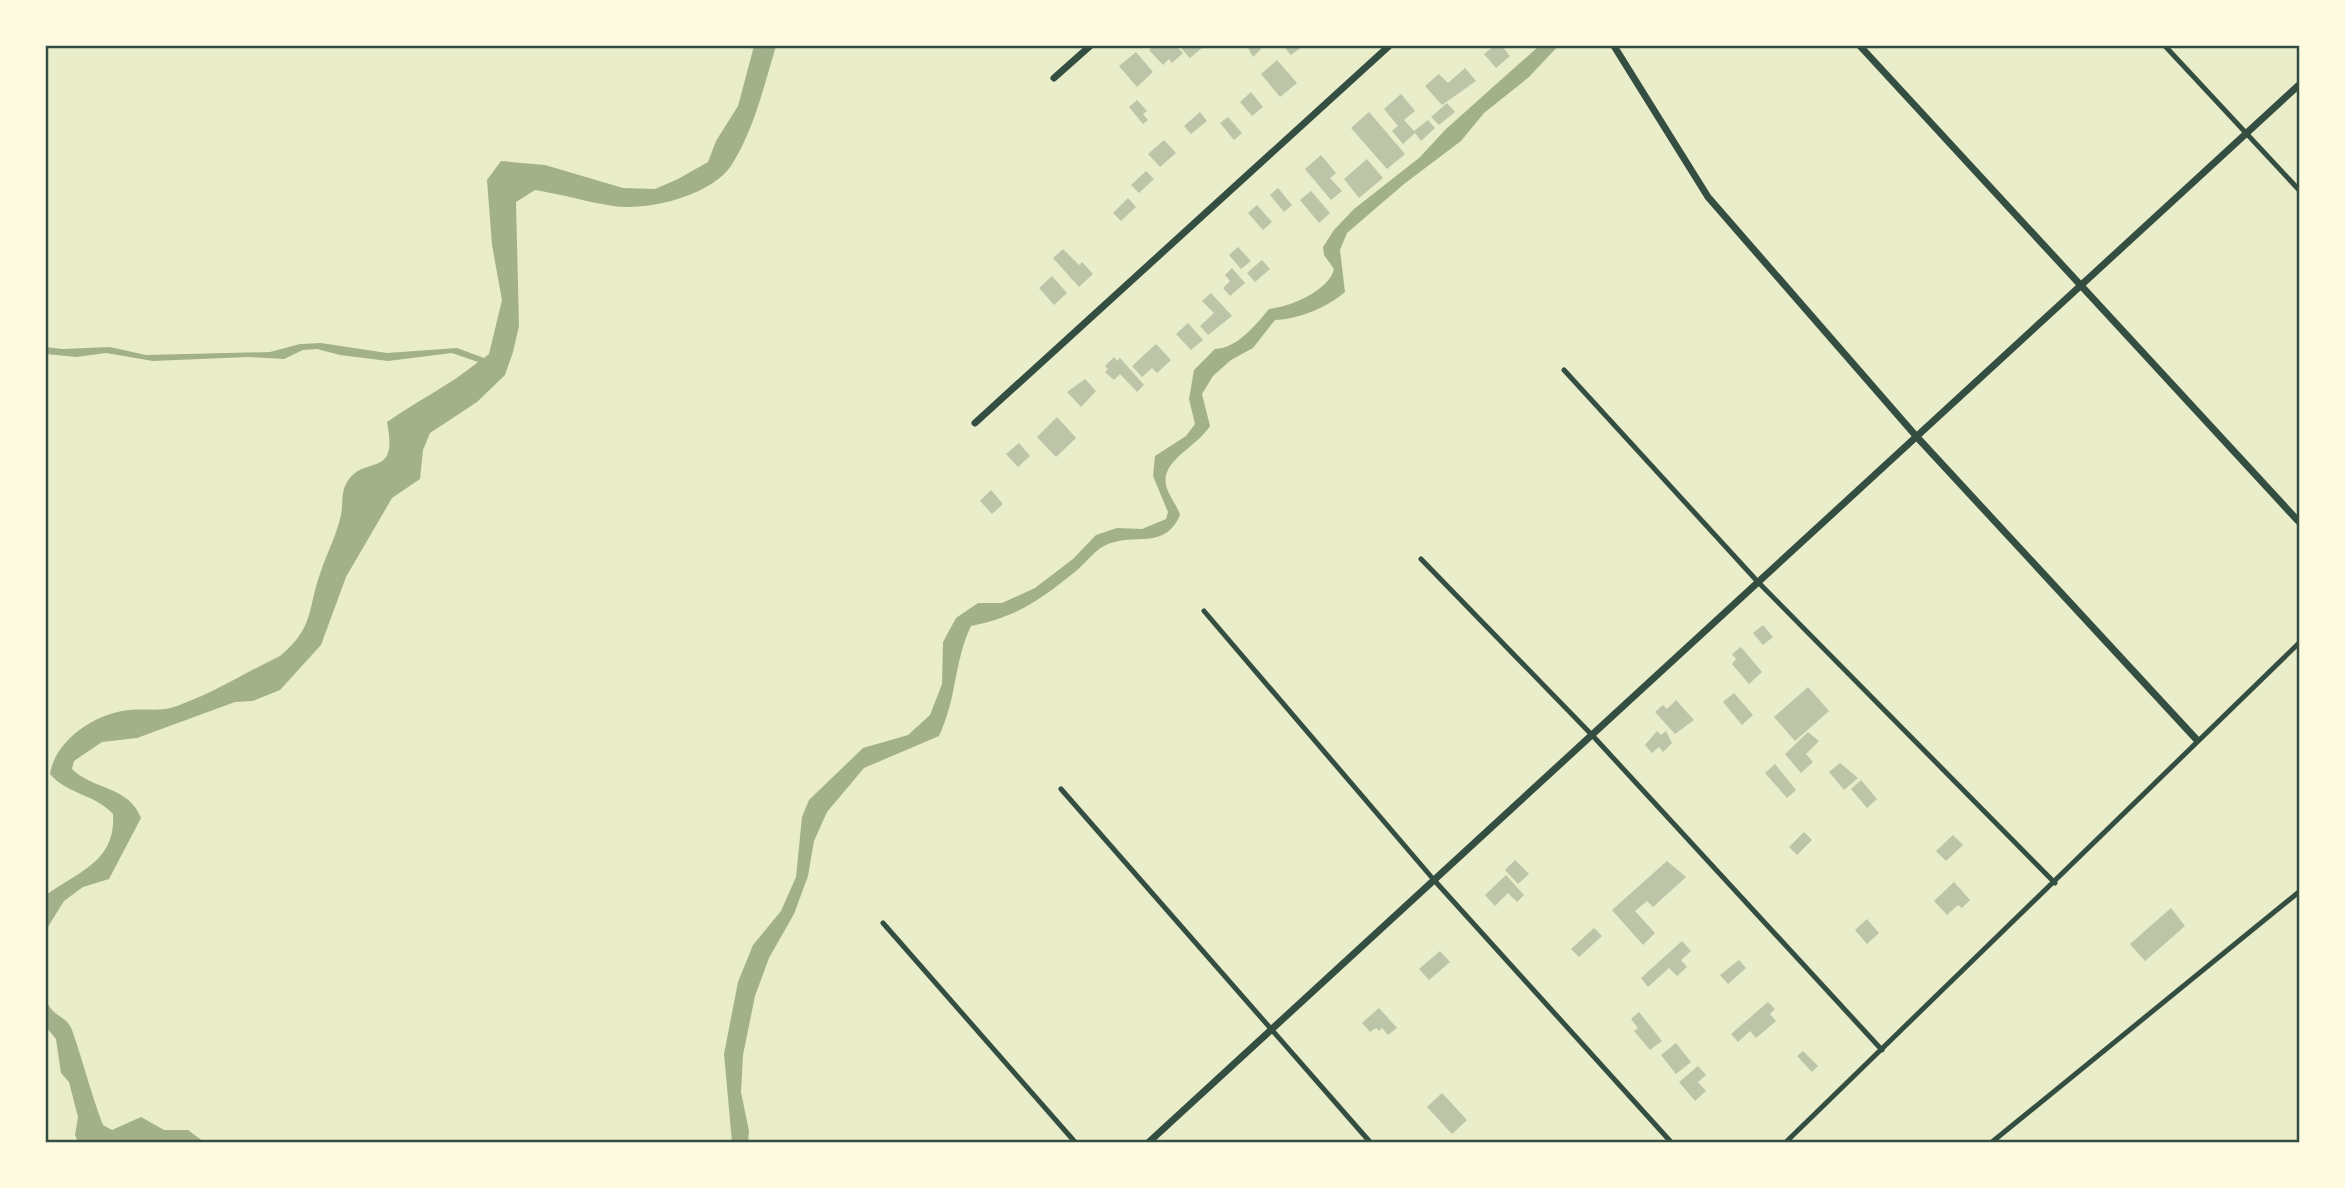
<svg xmlns="http://www.w3.org/2000/svg" width="2345" height="1188" font-family="Karla,sans-serif">
<style>
.water{fill:#a3b18a}
.building{fill:#bcc5a7}
.lines{fill:none;stroke-linecap:round;stroke-linejoin:round}
.service{stroke:#344e41;stroke-width:5}
.minor{stroke:#344e41;stroke-width:7}
.neatline{fill:none;stroke:#344e41;stroke-width:2.5}
</style>
<rect width="100%" height="100%" fill="#e9edc9"/>
<g class="water">
<path d="M 754,46 L 776,46 C 764,86 754,130 731,166 C 710,196 648,211 613,206 C 587,202 561,194 535,190 L 516,202 L 519,326 L 513,352 L 505,375 L 477,402 L 430,433 L 423,450 L 420,479 L 392,498 L 346,577 L 321,645 L 280,690 L 253,701 L 235,702 L 137,738 L 102,742 L 74,761 L 72,769 C 93,790 129,786 141,818 L 109,879 L 83,887 L 64,901 L 46,930 L 46,895 C 80,871 116,861 113,814 C 95,794 68,795 50,774 C 55,740 96,713 129,710 C 150,708 160,713 182,704 C 216,692 248,671 280,656 C 315,627 307,609 321,571 C 327,553 337,534 341,515 C 343,505 341,493 346,484 C 363,452 399,482 387,422 C 417,401 450,385 478,362 L 452,353 L 388,361 L 340,355 L 317,349 L 303,350 L 284,359 L 248,357 L 153,361 L 106,353 L 76,357 L 46,354 L 46,347 L 62,349 L 110,347 L 146,355 L 270,352 L 300,344 L 321,343 L 387,353 L 457,348 L 484,358 L 489,354 L 502,300 L 492,245 L 487,180 L 501,161 L 545,165 L 623,188 L 655,189 L 678,179 L 708,162 L 716,141 L 738,106 Z"/>
<path d="M 1539,46 L 1558,46 L 1529,77 L 1484,113 L 1461,141 L 1404,184 L 1347,233 L 1340,250 L 1345,292 C 1326,308 1299,319 1275,320 L 1253,348 L 1231,360 L 1213,376 L 1202,394 L 1210,426 C 1197,447 1161,460 1166,485 C 1168,495 1177,505 1180,515 C 1164,552 1133,531 1104,546 C 1094,551 1085,564 1076,571 C 1040,600 1017,617 971,626 C 954,661 957,699 939,736 L 864,768 L 827,812 L 814,841 L 808,876 L 794,914 L 769,958 L 755,996 L 743,1055 L 741,1092 L 749,1131 L 748,1142 L 732,1142 L 724,1054 L 738,982 L 753,945 L 781,911 L 796,877 L 802,817 L 809,800 L 863,748 L 908,735 L 930,715 L 942,684 L 943,642 L 956,618 L 978,603 L 1002,603 L 1035,588 L 1073,559 L 1096,535 L 1117,528 L 1142,529 L 1166,519 L 1168,512 L 1153,476 L 1155,456 L 1186,436 L 1195,424 L 1189,399 L 1194,370 L 1215,349 C 1237,348 1255,326 1269,309 C 1289,307 1329,291 1334,269 L 1324,255 L 1323,247 L 1334,230 L 1354,209 L 1419,158 L 1446,129 Z"/>
<path d="M 46,992 C 46,1017 66,1013 72,1030 C 83,1061 91,1094 103,1125 L 112,1130 L 141,1117 L 164,1130 L 188,1130 L 204,1142 L 78,1142 L 75,1135 L 78,1117 L 69,1082 L 61,1073 L 56,1039 L 46,1027 Z"/>
</g>
<g class="building">
<path d="M 1154,46 L 1176,46 L 1183,53 L 1172,63 L 1169,59 L 1163,65 L 1149,50 Z"/>
<path d="M 1179,46 L 1204,46 L 1190,58 Z"/>
<path d="M 1247,46 L 1258,46 L 1261,49 L 1253,57 Z"/>
<path d="M 1283,46 L 1303,46 L 1291,55 Z"/>
<path d="M 1494,46 L 1502,46 L 1510,56 L 1496,68 L 1484,54 Z"/>
<path d="M 1136,52 L 1153,72 L 1137,87 L 1119,66 Z"/>
<path d="M 1277,60 L 1297,83 L 1280,97 L 1261,74 Z"/>
<path d="M 1465,68 L 1476,81 L 1442,105 L 1425,86 L 1439,74 L 1448,83 Z"/>
<path d="M 1251,92 L 1263,107 L 1252,116 L 1240,102 Z"/>
<path d="M 1401,94 L 1415,111 L 1404,120 L 1414,131 L 1428,120 L 1435,128 L 1421,141 L 1415,133 L 1403,144 L 1392,131 L 1398,126 L 1384,109 Z"/>
<path d="M 1137,100 L 1147,111 L 1143,114 L 1148,120 L 1143,124 L 1129,107 Z"/>
<path d="M 1447,103 L 1455,112 L 1439,125 L 1431,117 Z"/>
<path d="M 1200,112 L 1207,121 L 1191,134 L 1184,126 Z"/>
<path d="M 1369,112 L 1405,154 L 1387,169 L 1351,128 Z"/>
<path d="M 1228,117 L 1242,133 L 1234,140 L 1220,123 Z"/>
<path d="M 1164,140 L 1176,153 L 1160,167 L 1148,154 Z"/>
<path d="M 1321,155 L 1336,173 L 1330,178 L 1342,191 L 1331,200 L 1305,169 Z"/>
<path d="M 1367,159 L 1383,178 L 1359,198 L 1344,179 Z"/>
<path d="M 1146,171 L 1154,179 L 1139,193 L 1131,185 Z"/>
<path d="M 1278,188 L 1292,205 L 1284,212 L 1270,195 Z"/>
<path d="M 1311,191 L 1330,213 L 1319,223 L 1300,200 Z"/>
<path d="M 1128,198 L 1136,207 L 1121,221 L 1113,213 Z"/>
<path d="M 1257,205 L 1272,222 L 1263,230 L 1248,213 Z"/>
<path d="M 1238,247 L 1251,261 L 1241,269 L 1229,255 Z"/>
<path d="M 1063,249 L 1079,265 L 1082,262 L 1093,274 L 1079,287 L 1053,258 Z"/>
<path d="M 1262,260 L 1270,269 L 1255,282 L 1247,273 Z"/>
<path d="M 1232,268 L 1245,283 L 1230,296 L 1223,288 L 1230,281 L 1225,275 Z"/>
<path d="M 1052,276 L 1067,293 L 1054,305 L 1039,288 Z"/>
<path d="M 1211,293 L 1232,316 L 1208,335 L 1200,326 L 1214,313 L 1202,301 Z"/>
<path d="M 1188,323 L 1203,340 L 1191,350 L 1176,334 Z"/>
<path d="M 1156,344 L 1171,360 L 1157,373 L 1152,368 L 1142,377 L 1132,366 Z"/>
<path d="M 1114,357 L 1117,361 L 1120,358 L 1144,385 L 1137,392 L 1120,374 L 1114,380 L 1105,372 L 1108,369 L 1105,366 Z"/>
<path d="M 1085,379 L 1096,391 L 1081,407 L 1067,392 Z"/>
<path d="M 1057,417 L 1076,438 L 1056,457 L 1037,437 Z"/>
<path d="M 1019,443 L 1030,456 L 1018,467 L 1006,454 Z"/>
<path d="M 991,490 L 1003,504 L 992,514 L 980,501 Z"/>
<path d="M 1763,625 L 1773,637 L 1763,645 L 1753,633 Z"/>
<path d="M 1741,647 L 1762,672 L 1749,684 L 1732,664 L 1736,659 L 1732,654 Z"/>
<path d="M 1808,687 L 1829,711 L 1795,741 L 1774,717 Z"/>
<path d="M 1734,693 L 1753,715 L 1742,725 L 1723,702 Z"/>
<path d="M 1676,700 L 1694,720 L 1675,734 L 1655,712 L 1663,705 L 1667,709 Z"/>
<path d="M 1657,731 L 1661,735 L 1666,731 L 1672,743 L 1663,752 L 1659,747 L 1652,753 L 1645,745 Z"/>
<path d="M 1808,732 L 1819,741 L 1806,754 L 1813,762 L 1801,773 L 1785,754 Z"/>
<path d="M 1840,763 L 1858,778 L 1844,790 L 1829,772 Z"/>
<path d="M 1775,764 L 1796,790 L 1787,798 L 1765,773 Z"/>
<path d="M 1861,780 L 1877,799 L 1867,808 L 1851,789 Z"/>
<path d="M 1804,832 L 1812,840 L 1797,855 L 1789,847 Z"/>
<path d="M 1953,835 L 1963,845 L 1946,861 L 1936,851 Z"/>
<path d="M 1515,860 L 1529,874 L 1518,884 L 1505,870 Z"/>
<path d="M 1667,861 L 1686,877 L 1653,907 L 1647,901 L 1635,911 L 1655,933 L 1643,945 L 1612,910 Z"/>
<path d="M 1506,875 L 1524,895 L 1517,902 L 1508,893 L 1495,906 L 1485,895 Z"/>
<path d="M 1954,882 L 1970,900 L 1962,908 L 1958,905 L 1947,915 L 1934,901 Z"/>
<path d="M 2171,908 L 2185,926 L 2145,961 L 2130,944 Z"/>
<path d="M 1867,919 L 1879,933 L 1867,944 L 1855,930 Z"/>
<path d="M 1594,928 L 1602,936 L 1579,957 L 1571,949 Z"/>
<path d="M 1682,941 L 1691,951 L 1681,960 L 1687,967 L 1677,976 L 1669,968 L 1648,987 L 1641,978 Z"/>
<path d="M 1440,951 L 1450,962 L 1429,980 L 1419,969 Z"/>
<path d="M 1739,960 L 1746,968 L 1728,984 L 1720,975 Z"/>
<path d="M 1768,1002 L 1775,1009 L 1770,1014 L 1776,1021 L 1756,1038 L 1750,1031 L 1738,1042 L 1731,1034 Z"/>
<path d="M 1379,1008 L 1397,1028 L 1388,1035 L 1382,1028 L 1379,1031 L 1376,1028 L 1370,1032 L 1362,1023 Z"/>
<path d="M 1639,1012 L 1662,1041 L 1650,1050 L 1634,1031 L 1638,1028 L 1631,1019 Z"/>
<path d="M 1676,1043 L 1691,1062 L 1676,1074 L 1661,1055 Z"/>
<path d="M 1803,1051 L 1818,1066 L 1812,1072 L 1797,1056 Z"/>
<path d="M 1698,1066 L 1706,1075 L 1698,1082 L 1706,1091 L 1695,1101 L 1679,1082 Z"/>
<path d="M 1442,1093 L 1467,1120 L 1452,1134 L 1427,1107 Z"/>
</g>
<g class="lines">
<g class="service">
<path d="M 2165,46 L 2300,191"/>
<path d="M 1564,370 L 1758,582 L 2055,883"/>
<path d="M 1421,559 L 1592,735 L 1882,1050"/>
<path d="M 1204,611 L 1434,880 L 1671,1142"/>
<path d="M 1061,789 L 1370,1142"/>
<path d="M 883,923 L 1075,1142"/>
<path d="M 1786,1142 L 2300,642"/>
<path d="M 1992,1142 L 2300,891"/>
</g>
<g class="minor">
<path d="M 1614,46 L 1708,197 L 1916,436 L 2197,740"/>
<path d="M 1860,46 L 2300,523"/>
<path d="M 1054,78 L 1090,46"/>
<path d="M 975,423 L 1389,46"/>
<path d="M 1149,1142 L 2300,84"/>
</g>
</g>
<rect width="2345" height="1188" fill="none" stroke="#fefae0" stroke-width="94"/>
<rect x="47" y="47" width="2251" height="1094" class="neatline"/>
</svg>
